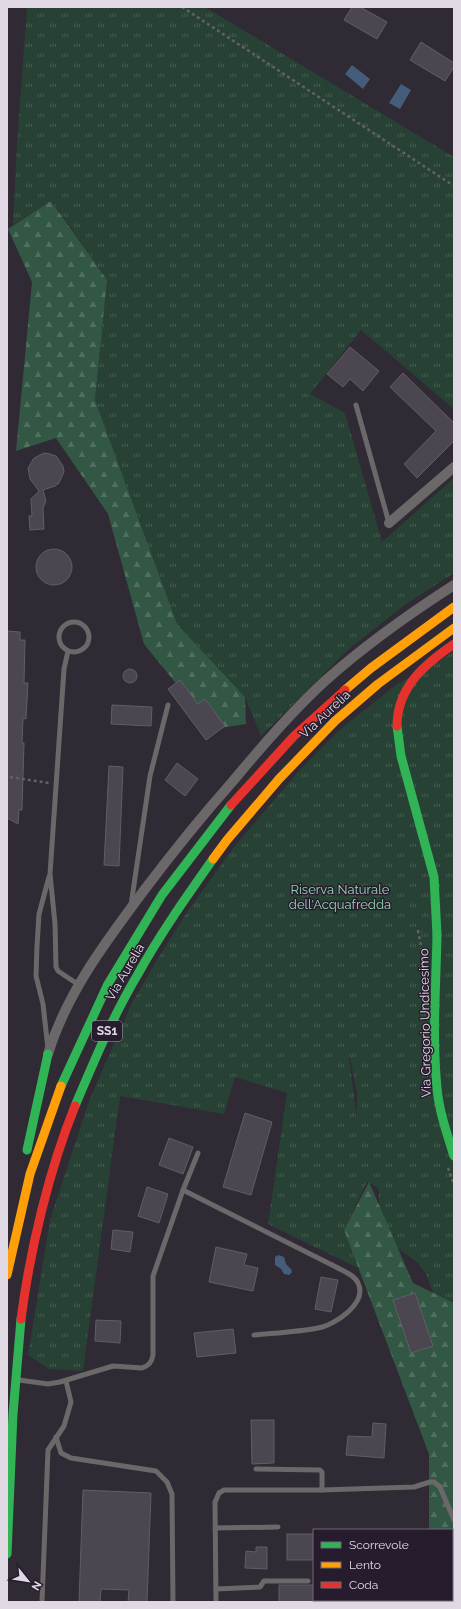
<svg xmlns="http://www.w3.org/2000/svg" width="461" height="1609" font-family="Raleway,sans-serif">
<style>
.grass{fill:url(#grass-tufts);fill-rule:evenodd}
.forest{fill:url(#forest-firs)}
.water{fill:#455c7a}
.building{fill:#4c4651;stroke:#625d65}
.lines{fill:none;stroke-linecap:round;stroke-linejoin:round}
.path{stroke:#656063;stroke-width:2.5;stroke-dasharray:3 3;stroke-linecap:butt}
.lane{stroke:#6c6869;stroke-width:5}
.street{stroke:#6c6869;stroke-width:10}
.fast{stroke:#30b455;stroke-width:9}
.slow{stroke:#ff9f0a;stroke-width:9}
.jam{stroke:#e5322d;stroke-width:9}
.labels{text-anchor:middle;dominant-baseline:central;stroke-width:3;stroke-linejoin:round;paint-order:stroke}
.shield{fill:#271c2d;stroke:#a8a0ad;stroke-width:1}
.shield-label{font-size:12px;font-weight:bold;fill:#e0d9e4}
.street-label{font-size:13px;fill:#e0d9e4;stroke:#271c2d}
.park-label{font-size:13px;fill:#90d7b0;stroke:#271c2d}
</style>
<defs>
<pattern id="grass-tufts" width="24" height="20" patternUnits="userSpaceOnUse"><rect width="24" height="20" fill="#274235"/><path d="M3 7l-1-3M5 7V3M7 7l1-3M15 17l-1-3M17 17v-4M19 17l1-3" fill="none" stroke="#465d52"/></pattern>
<pattern id="forest-firs" width="22" height="20" patternUnits="userSpaceOnUse"><rect width="22" height="20" fill="#335745"/><path d="M5 1l3.5 6h-7zM16 11l3.5 6h-7z" fill="#506f60"/></pattern>
</defs>
<rect width="100%" height="100%" fill="#2f2a33"/>
<g class="grass">
<path d="M 27,7 L 205,7 L 454,157 L 454,409 L 361,330 L 310,394 L 345,413 L 382,542 L 454,478 L 454,573 L 406,604 L 350,648 L 261,736 L 245,697 L 177,624 L 95,400 L 107,280 L 52,201 L 13,225 L 17,144 Z"/>
<path d="M 454,651 L 454,1338 L 438,1305 L 426,1274 L 418,1263 L 396,1247 L 379,1208 L 379,1190 L 377,1187 L 367,1182 L 344,1230 L 358,1268 L 268,1224 L 287,1093 L 235,1077 L 224,1114 L 120,1096 L 83,1371 L 49,1369 L 28,1355 L 50,1220 L 89,1101 L 131,1005 L 157,960 L 187,912 L 234,847 L 299,771 L 337,732 L 397,684 L 435,664 ZM 350,1058 L 357,1092 L 357,1119 L 349,1058 Z"/>
</g>
<g class="forest">
<path d="M 51,201 L 107,280 L 95,400 L 177,624 L 245,697 L 246,724 L 213,729 L 144,644 L 108,514 L 56,438 L 16,451 L 32,282 L 8,229 Z"/>
<path d="M 369,1182 L 413,1283 L 454,1303 L 454,1569 L 452,1567 L 452,1530 L 429,1530 L 429,1454 L 344,1230 Z"/>
</g>
<g class="water">
<path d="M 352,65 L 370,79 L 363,89 L 345,74 Z"/>
<path d="M 401,84 L 411,90 L 400,109 L 389,103 Z"/>
<path d="M 278,1255 L 284,1257 L 286,1264 L 291,1269 L 292,1272 L 289,1275 L 284,1274 L 281,1269 L 275,1265 L 275,1257 Z"/>
</g>
<g class="building">
<path d="M 352,7 L 360,7 L 387,22 L 377,39 L 344,20 Z"/>
<path d="M 421,42 L 454,63 L 454,67 L 445,81 L 410,60 Z"/>
<path d="M 350,347 L 379,371 L 363,391 L 350,379 L 343,387 L 327,374 Z"/>
<path d="M 403,373 L 454,423 L 454,441 L 417,478 L 404,464 L 436,431 L 390,387 Z"/>
<path d="M 44,453 L 50,454 L 56,456 L 63,466 L 64,472 L 59,483 L 55,486 L 43,490 L 46,501 L 43,508 L 44,529 L 30,530 L 29,516 L 32,516 L 31,499 L 39,491 L 30,479 L 28,468 L 34,458 Z"/>
<circle cx="54" cy="567" r="18"/>
<path d="M 7,631 L 20,632 L 20,640 L 25,640 L 24,683 L 28,683 L 26,719 L 23,718 L 22,743 L 24,743 L 22,810 L 19,810 L 18,824 L 7,818 Z"/>
<circle cx="130" cy="676" r="7"/>
<path d="M 180,680 L 198,704 L 205,699 L 225,726 L 206,740 L 168,689 Z"/>
<path d="M 112,705 L 152,707 L 151,726 L 111,724 Z"/>
<path d="M 177,763 L 198,779 L 185,796 L 165,780 Z"/>
<path d="M 109,766 L 123,767 L 119,866 L 104,865 Z"/>
<path d="M 245,1113 L 272,1122 L 251,1195 L 223,1187 Z"/>
<path d="M 169,1138 L 193,1147 L 183,1174 L 159,1165 Z"/>
<path d="M 147,1187 L 168,1194 L 159,1223 L 138,1216 Z"/>
<path d="M 113,1230 L 133,1232 L 130,1252 L 111,1249 Z"/>
<path d="M 216,1247 L 247,1254 L 244,1265 L 258,1268 L 253,1291 L 209,1282 Z"/>
<path d="M 321,1277 L 338,1280 L 331,1312 L 315,1309 Z"/>
<path d="M 415,1293 L 433,1346 L 411,1353 L 393,1300 Z"/>
<path d="M 96,1320 L 121,1321 L 120,1343 L 95,1341 Z"/>
<path d="M 233,1329 L 236,1353 L 197,1357 L 194,1333 Z"/>
<path d="M 251,1420 L 274,1420 L 274,1463 L 252,1464 Z"/>
<path d="M 373,1423 L 386,1424 L 384,1458 L 346,1455 L 348,1436 L 372,1437 Z"/>
<path d="M 83,1490 L 151,1493 L 147,1602 L 128,1602 L 129,1590 L 101,1589 L 100,1602 L 79,1602 Z"/>
<rect x="287" y="1534" width="27" height="26"/>
<path d="M 256,1547 L 267,1547 L 267,1569 L 245,1568 L 246,1551 L 256,1552 Z"/>
<rect x="279" y="1585" width="35" height="17"/>
</g>
<g class="lines">
<g class="path">
<path d="M 182,7 L 454,186"/>
<path d="M 10,777 L 49,783"/>
<path d="M 422,951 L 418,931 L 422,932"/>
<path d="M 448,1168 L 454,1184"/>
</g>
<g class="lane">
<path d="M 356,405 L 389,523"/>
<circle cx="74" cy="637" r="15"/>
<path d="M 68,651 L 64,669 L 50,874 L 55,924 L 56,967 L 58,971 L 79,985"/>
<path d="M 131,905 L 150,776 L 168,705"/>
<path d="M 48,1049 L 43,1004 L 36,976 L 37,946 L 39,914 L 49,877"/>
<path d="M 183,1190 L 336,1267 C 343,1271 355,1275 358,1283 C 368,1303 335,1325 318,1328 C 297,1332 275,1333 254,1335"/>
<path d="M 19,1380 L 48,1384 L 60,1382 L 113,1366 L 142,1368 C 149,1366 152,1362 153,1355 L 153,1276 L 183,1190 L 198,1153"/>
<path d="M 56,1437 L 61,1453 L 71,1458 L 156,1471 L 167,1482 L 172,1494 L 173,1602"/>
<path d="M 256,1469 L 320,1470 L 322,1472 L 322,1490"/>
<path d="M 215,1528 L 278,1527"/>
<path d="M 216,1589 L 260,1587 L 264,1581 L 308,1581"/>
<path d="M 42,1602 L 48,1450 L 64,1426 L 71,1402 L 66,1381"/>
<path d="M 216,1602 L 215,1502 L 219,1493 L 224,1490 L 322,1490 L 414,1487 L 430,1482 L 434,1482 L 440,1487 L 454,1520"/>
</g>
<g class="street">
<path d="M 389,523 L 454,467"/>
<path d="M 48,1054 C 67,992 107,940 145,889 C 173,852 202,816 233,781 C 262,746 291,712 325,681 C 365,645 409,614 454,585"/>
</g>
<g class="fast">
<path d="M 397,726 L 401,756 L 434,877 L 437,935"/>
<path d="M 437,935 C 436,986 432,1037 437,1088 C 439,1111 447,1134 454,1156"/>
<path d="M 61,1086 L 108,984 L 162,895 L 231,805"/>
<path d="M 75,1106 C 94,1061 113,1016 138,974 C 160,934 187,896 213,859"/>
<path d="M 27,1150 L 48,1054"/>
<path d="M 7,1554 L 13,1414 L 21,1319"/>
</g>
<g class="slow">
<path d="M 345,690 L 371,668 L 454,607"/>
<path d="M 213,859 L 227,840 L 279,779 L 335,721 L 378,684 L 454,628"/>
<path d="M 7,1275 L 30,1174 L 61,1086"/>
</g>
<g class="jam">
<path d="M 397,726 C 397,687 425,664 454,644"/>
<path d="M 231,805 L 294,736 L 345,690"/>
<path d="M 21,1319 C 30,1250 49,1170 75,1106"/>
</g>
</g>
<g class="labels">
<rect class="shield" x="92" y="1021" width="30" height="20" rx="3"/>
<g class="shield-label">
<text x="107" y="1031">SS1</text>
</g>
<g class="street-label">
<text transform="translate(325 714) rotate(-43)">Via Aurelia</text>
<text transform="translate(125 972) rotate(-60)">Via Aurelia</text>
<text transform="translate(425 1023) rotate(-91)">Via Gregorio Undicesimo</text>
</g>
<g class="park-label">
<text x="340" y="889">Riserva Naturale<tspan x="340" dy="15">dell'Acquafredda</tspan></text>
</g>
</g>
<rect width="461" height="1609" fill="none" stroke="#e0d9e4" stroke-width="16"/>
<rect x="313" y="1529" width="140" height="72" fill="#271c2d" stroke="#716876"/>
<rect x="321" y="1542" width="20" height="6" fill="#30b455" stroke="#716876"/>
<text x="349" y="1549" font-size="12" fill="#e0d9e4">Scorrevole</text>
<rect x="321" y="1562" width="20" height="6" fill="#ff9f0a" stroke="#716876"/>
<text x="349" y="1569" font-size="12" fill="#e0d9e4">Lento</text>
<rect x="321" y="1582" width="20" height="6" fill="#e5322d" stroke="#716876"/>
<text x="349" y="1589" font-size="12" fill="#e0d9e4">Coda</text>
<g transform="translate(28 1581) rotate(120)" stroke="#271c2d" stroke-width="3" paint-order="stroke">
<path d="M0-3L7 15L0 10L-7 15Z" fill="#e0d9e4"/>
<text y="-6" font-size="11" font-weight="bold" text-anchor="middle" fill="#e0d9e4">N</text>
</g>
</svg>
